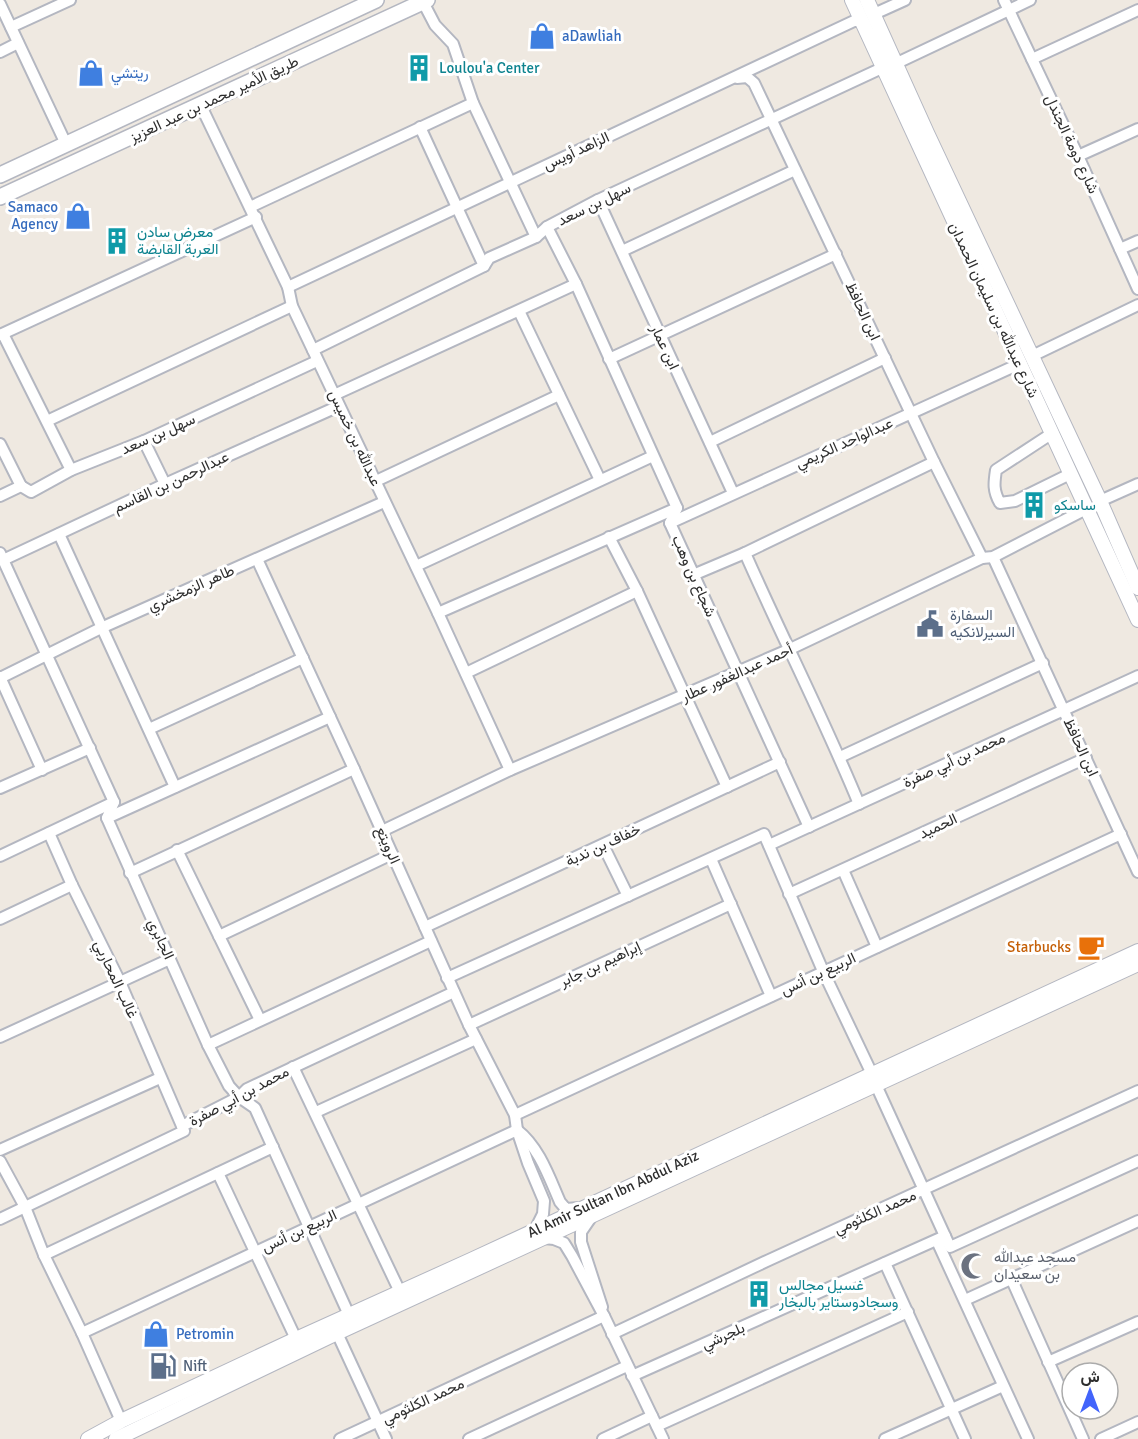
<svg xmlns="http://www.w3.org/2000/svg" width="1138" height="1439" font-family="Signika,Vazirmatn,sans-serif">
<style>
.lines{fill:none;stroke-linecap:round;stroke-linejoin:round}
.minor-casing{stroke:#b4b7c1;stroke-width:14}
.tertiary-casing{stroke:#b4b7c1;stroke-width:16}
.secondary-casing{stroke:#b4b7c1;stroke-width:18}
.minor{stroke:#fff;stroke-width:10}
.tertiary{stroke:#fff;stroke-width:14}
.secondary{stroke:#fff;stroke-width:15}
.labels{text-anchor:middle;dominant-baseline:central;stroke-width:6;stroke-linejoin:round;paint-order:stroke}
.shop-label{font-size:15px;fill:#366cbe;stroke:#fff;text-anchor:start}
.culture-label{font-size:15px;fill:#0d838f;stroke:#fff;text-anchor:start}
.street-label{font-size:15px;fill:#2e2e2e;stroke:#fff}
.service-label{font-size:15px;fill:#4e5e75;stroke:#fff;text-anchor:start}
.food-label{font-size:15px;fill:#c56008;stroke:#fff;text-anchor:end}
.worship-label{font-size:15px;fill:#5b616d;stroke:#fff;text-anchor:start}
</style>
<rect width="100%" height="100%" fill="#efe9e1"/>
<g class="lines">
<defs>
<g id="minor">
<path d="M 1004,0 L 1078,156 L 1138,289"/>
<path d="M 423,2 L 435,25 L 453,44 L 473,103 L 536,237"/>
<path d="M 0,4 L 66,144"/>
<path d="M 874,14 L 905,0"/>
<path d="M 11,27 L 70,0"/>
<path d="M 0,52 L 18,43"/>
<path d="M 1032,59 L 1138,10"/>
<path d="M 897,63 L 1030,0"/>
<path d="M 737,78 L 747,77 L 754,83 L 934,462 L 982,558"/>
<path d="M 201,106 L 288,287 L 292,306 L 438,613 L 510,770"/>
<path d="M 420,127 L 484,266"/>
<path d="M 1078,156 L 1138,129"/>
<path d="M 598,200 L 733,493"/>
<path d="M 250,207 L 473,103"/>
<path d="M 547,227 L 576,284 L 677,508 L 670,523 L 809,827"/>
<path d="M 1120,249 L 1138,241"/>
<path d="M 622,251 L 795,170"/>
<path d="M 288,287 L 854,21 L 859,21 L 864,25"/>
<path d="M 519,311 L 600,480"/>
<path d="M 3,334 L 71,470"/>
<path d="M 0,335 L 256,217"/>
<path d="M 313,350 L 484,266 L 489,258 L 536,237 L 547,227 L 598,200 L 882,68"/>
<path d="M 1032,356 L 1138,305"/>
<path d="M 609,359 L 836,254"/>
<path d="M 334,395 L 576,284"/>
<path d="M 47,421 L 292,306"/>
<path d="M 1051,434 L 996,470 C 994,483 993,491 1000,503 L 1015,501 L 1070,474"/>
<path d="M 144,441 L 165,484"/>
<path d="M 710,442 L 885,358"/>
<path d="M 0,444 L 21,486"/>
<path d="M 376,481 L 559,395"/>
<path d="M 21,486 L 31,492 L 71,470 L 144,441 L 317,361"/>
<path d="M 0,496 L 21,486"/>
<path d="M 1100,501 L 1138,484"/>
<path d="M 670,523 L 1019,364"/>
<path d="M 59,534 L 175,787"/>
<path d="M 609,537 L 637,591 L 727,787"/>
<path d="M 0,553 L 114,802 L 107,818 L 208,1045 L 229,1086 L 239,1097 L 255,1108 L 349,1315"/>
<path d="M 745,553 C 782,637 824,719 859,804"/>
<path d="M 993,557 L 1138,872"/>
<path d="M 257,559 L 354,769 L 469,1025 L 515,1115 L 517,1130 L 528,1163 L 544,1201 L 543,1214 L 535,1230"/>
<path d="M 3,560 L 165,484 L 339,406"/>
<path d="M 416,566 L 653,456"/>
<path d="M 693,575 L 745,553 L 934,462"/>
<path d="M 438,613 L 677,508"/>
<path d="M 466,673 L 637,591"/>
<path d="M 0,677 L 42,770"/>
<path d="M 0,678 L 101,628 L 384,502"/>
<path d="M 149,729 L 303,658"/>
<path d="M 840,757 L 1043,663"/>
<path d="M 0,788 L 90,748"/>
<path d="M 107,818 L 330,717"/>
<path d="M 382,831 L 510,770 L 788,650 L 982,558 L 993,557 L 1088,508"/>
<path d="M 49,833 L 72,885 L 120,982 L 182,1126"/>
<path d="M 603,845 L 628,896"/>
<path d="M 769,845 L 1138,676"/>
<path d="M 177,850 L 260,1020"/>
<path d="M 0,856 L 114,802"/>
<path d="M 711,859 L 771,996"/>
<path d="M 843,870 L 877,947"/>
<path d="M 130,873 L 354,769"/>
<path d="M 789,894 L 1086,758"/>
<path d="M 0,919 L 72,885"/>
<path d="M 425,927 L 780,762"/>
<path d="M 219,936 L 392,854"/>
<path d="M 447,978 L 764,834 L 823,971 L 872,1074"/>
<path d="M 469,1025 L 731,904"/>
<path d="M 0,1037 L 170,959"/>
<path d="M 208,1045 L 431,941"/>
<path d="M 293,1067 L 400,1292"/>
<path d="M 876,1085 L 950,1247 L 1138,1161"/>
<path d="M 316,1112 L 476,1039"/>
<path d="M 515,1115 L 1121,834"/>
<path d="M 517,1130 C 539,1147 549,1177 560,1202 L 566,1209 L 579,1208"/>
<path d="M 0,1150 L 160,1078"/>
<path d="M 0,1161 L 25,1207 L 44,1255 L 82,1333 L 121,1421"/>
<path d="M 218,1173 L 296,1339"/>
<path d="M 592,1216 L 581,1232 L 581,1242 L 602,1307"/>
<path d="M 0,1219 L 184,1131 L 182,1126 L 239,1097 L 247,1089 L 454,992"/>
<path d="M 544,1238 L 554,1239 L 564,1243 L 572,1256 L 604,1316 L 663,1439"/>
<path d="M 937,1241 L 1028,1439"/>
<path d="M 44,1255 L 273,1147"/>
<path d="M 885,1263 L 965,1439"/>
<path d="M 1011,1278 L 1083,1439"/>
<path d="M 965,1300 L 1138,1221"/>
<path d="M 82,1333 L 517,1130"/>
<path d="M 337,1333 L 386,1439"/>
<path d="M 612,1334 L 769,1260 L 1138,1091"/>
<path d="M 1048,1362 L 1138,1322"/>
<path d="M 632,1376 L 945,1236"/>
<path d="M 657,1426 L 908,1312"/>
<path d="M 340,1439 L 604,1316"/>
<path d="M 469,1439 L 627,1366"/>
<path d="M 603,1439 L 652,1416"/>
<path d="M 885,1439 L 1003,1386"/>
<path d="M 1101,1439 L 1138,1422"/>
</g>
<g id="tertiary">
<path d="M 852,0 L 1138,620"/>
<path d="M 867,0 L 927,133 L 1100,501 L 1138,588"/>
<path d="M 88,1439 L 121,1421 L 296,1339 L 471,1260 L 1138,951"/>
<path d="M 116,1439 L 337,1333 L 1138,964"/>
</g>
<g id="secondary">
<path d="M 0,175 L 376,0"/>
<path d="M 0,197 L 427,0"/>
</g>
</defs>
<use href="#minor" class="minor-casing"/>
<use href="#tertiary" class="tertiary-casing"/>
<use href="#secondary" class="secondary-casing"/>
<use href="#minor" class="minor"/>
<use href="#tertiary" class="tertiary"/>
<use href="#secondary" class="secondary"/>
</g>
<defs>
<symbol id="shop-bare" viewBox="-9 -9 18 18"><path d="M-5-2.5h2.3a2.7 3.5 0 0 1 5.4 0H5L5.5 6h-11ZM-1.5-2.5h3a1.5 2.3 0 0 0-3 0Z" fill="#3f7fe0" stroke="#fff" stroke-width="2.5" paint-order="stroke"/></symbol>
<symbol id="building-bare" viewBox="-9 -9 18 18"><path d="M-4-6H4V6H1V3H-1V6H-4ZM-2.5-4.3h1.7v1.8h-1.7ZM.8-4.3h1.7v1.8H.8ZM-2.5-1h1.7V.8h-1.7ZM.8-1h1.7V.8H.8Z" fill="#0f9aa8" stroke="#fff" stroke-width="2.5" paint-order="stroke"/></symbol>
<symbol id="civic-bare" viewBox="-9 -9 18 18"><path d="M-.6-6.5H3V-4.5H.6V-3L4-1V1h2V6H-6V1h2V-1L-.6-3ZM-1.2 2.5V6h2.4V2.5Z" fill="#5c6f8a" stroke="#fff" stroke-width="2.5" paint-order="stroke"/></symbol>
<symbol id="cafe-bare" viewBox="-9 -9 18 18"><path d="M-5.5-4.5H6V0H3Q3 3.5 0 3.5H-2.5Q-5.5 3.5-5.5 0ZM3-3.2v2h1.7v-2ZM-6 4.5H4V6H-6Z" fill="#e8710a" stroke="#fff" stroke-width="2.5" paint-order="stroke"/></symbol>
<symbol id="mosque-bare" viewBox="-9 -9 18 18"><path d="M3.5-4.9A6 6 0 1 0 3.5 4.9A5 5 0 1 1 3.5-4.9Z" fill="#6b7280" stroke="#fff" stroke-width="2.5" paint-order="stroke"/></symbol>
<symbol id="fuel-bare" viewBox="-9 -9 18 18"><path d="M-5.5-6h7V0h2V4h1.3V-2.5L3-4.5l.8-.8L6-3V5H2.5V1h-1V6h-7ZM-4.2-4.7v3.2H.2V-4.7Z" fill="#5c6f8a" stroke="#fff" stroke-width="2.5" paint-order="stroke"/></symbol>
</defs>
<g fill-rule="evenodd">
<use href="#shop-bare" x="523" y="17" width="38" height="38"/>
<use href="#building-bare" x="400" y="49" width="38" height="38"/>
<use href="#shop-bare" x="72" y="54" width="38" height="38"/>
<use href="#shop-bare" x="59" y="197" width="38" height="38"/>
<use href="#building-bare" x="98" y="222" width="38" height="38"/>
<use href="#building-bare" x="1015" y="486" width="38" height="38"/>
<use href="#civic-bare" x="911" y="605" width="38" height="38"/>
<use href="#cafe-bare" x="1072" y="928" width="38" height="38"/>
<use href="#mosque-bare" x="955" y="1247" width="38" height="38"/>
<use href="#building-bare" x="740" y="1275" width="38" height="38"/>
<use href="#shop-bare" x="137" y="1315" width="38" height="38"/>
<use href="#fuel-bare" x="144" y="1347" width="38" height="38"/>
</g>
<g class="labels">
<g class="shop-label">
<text x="562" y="36">aDawliah</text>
<text x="111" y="73">ريتشي</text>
<text x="58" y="207" text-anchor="end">Samaco<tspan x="58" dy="17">Agency</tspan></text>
<text x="176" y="1334">Petromin</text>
</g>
<g class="culture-label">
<text x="439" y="68">Loulou'a Center</text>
<text x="137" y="232">معرض سادن<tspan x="137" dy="17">العربة القابضة</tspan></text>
<text x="1054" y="505">ساسكو</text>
<text x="779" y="1285">غسيل مجالس<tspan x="779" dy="17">وسجادوستاير بالبخار</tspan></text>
</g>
<g class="street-label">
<text transform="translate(214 99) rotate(-25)">طريق الأمير محمد بن عبد العزيز</text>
<text transform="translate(1072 144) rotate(65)">شارع دومة الجندل</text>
<text transform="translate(576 151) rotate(-25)">الزاهد أويس</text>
<text transform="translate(594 204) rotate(-26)">سهل بن سعد</text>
<text transform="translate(994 310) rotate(65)">شارع عبدالله بن سليمان الحمدان</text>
<text transform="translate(863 311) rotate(65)">ابن الحافظ</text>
<text transform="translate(665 347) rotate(65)">ابن عمار</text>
<text transform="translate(158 434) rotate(-24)">سهل بن سعد</text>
<text transform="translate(355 438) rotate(65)">عبدالله بن خميس</text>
<text transform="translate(844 443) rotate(-24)">عبدالواحد الكريمي</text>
<text transform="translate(171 482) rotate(-25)">عبدالرحمن بن القاسم</text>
<text transform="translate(694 576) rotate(66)">شجاع بن وهب</text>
<text transform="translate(191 588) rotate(-24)">طاهر الزمخشري</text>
<text transform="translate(737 673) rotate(-24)">أحمد عبدالغفور عطار</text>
<text transform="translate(1081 747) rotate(65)">ابن الحافظ</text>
<text transform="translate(954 760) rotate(-25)">محمد بن أبي صفرة</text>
<text transform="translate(938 826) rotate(-25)">الحميد</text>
<text transform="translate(388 845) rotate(66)">الرويتع</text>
<text transform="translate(603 845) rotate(-25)">خفاف بن ندبة</text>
<text transform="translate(161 939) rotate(65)">الجابري</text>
<text transform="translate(600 964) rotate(-25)">إبراهيم بن جابر</text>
<text transform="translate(818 974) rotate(-25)">الربيع بن أنس</text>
<text transform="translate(116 979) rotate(65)">غالب المحاربي</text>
<text transform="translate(239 1096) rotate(-28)">محمد بن أبي صفرة</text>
<text transform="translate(613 1194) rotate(-25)">Al Amir Sultan Ibn Abdul Aziz</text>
<text transform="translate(875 1212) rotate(-24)">محمد الكلثومي</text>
<text transform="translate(299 1231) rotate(-25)">الربيع بن أنس</text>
<text transform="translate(723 1336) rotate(-24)">بلجرشي</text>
<text transform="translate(423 1401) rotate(-25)">محمد الكلثومي</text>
</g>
<g class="service-label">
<text x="950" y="615">السفارة<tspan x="950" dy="17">السيرلانكيه</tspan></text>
<text x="183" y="1366">Nift</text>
</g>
<g class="food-label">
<text x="1071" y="947">Starbucks</text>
</g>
<g class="worship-label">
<text x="994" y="1257">مسجد عبدالله<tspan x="994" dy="17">بن سعيدان</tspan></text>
</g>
</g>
<g transform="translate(1090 1391)"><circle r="28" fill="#ffffff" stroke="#ababab" stroke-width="1.5"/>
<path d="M0-4.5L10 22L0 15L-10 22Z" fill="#4264fb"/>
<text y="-9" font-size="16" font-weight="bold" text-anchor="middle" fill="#2e2e2e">ش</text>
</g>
</svg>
